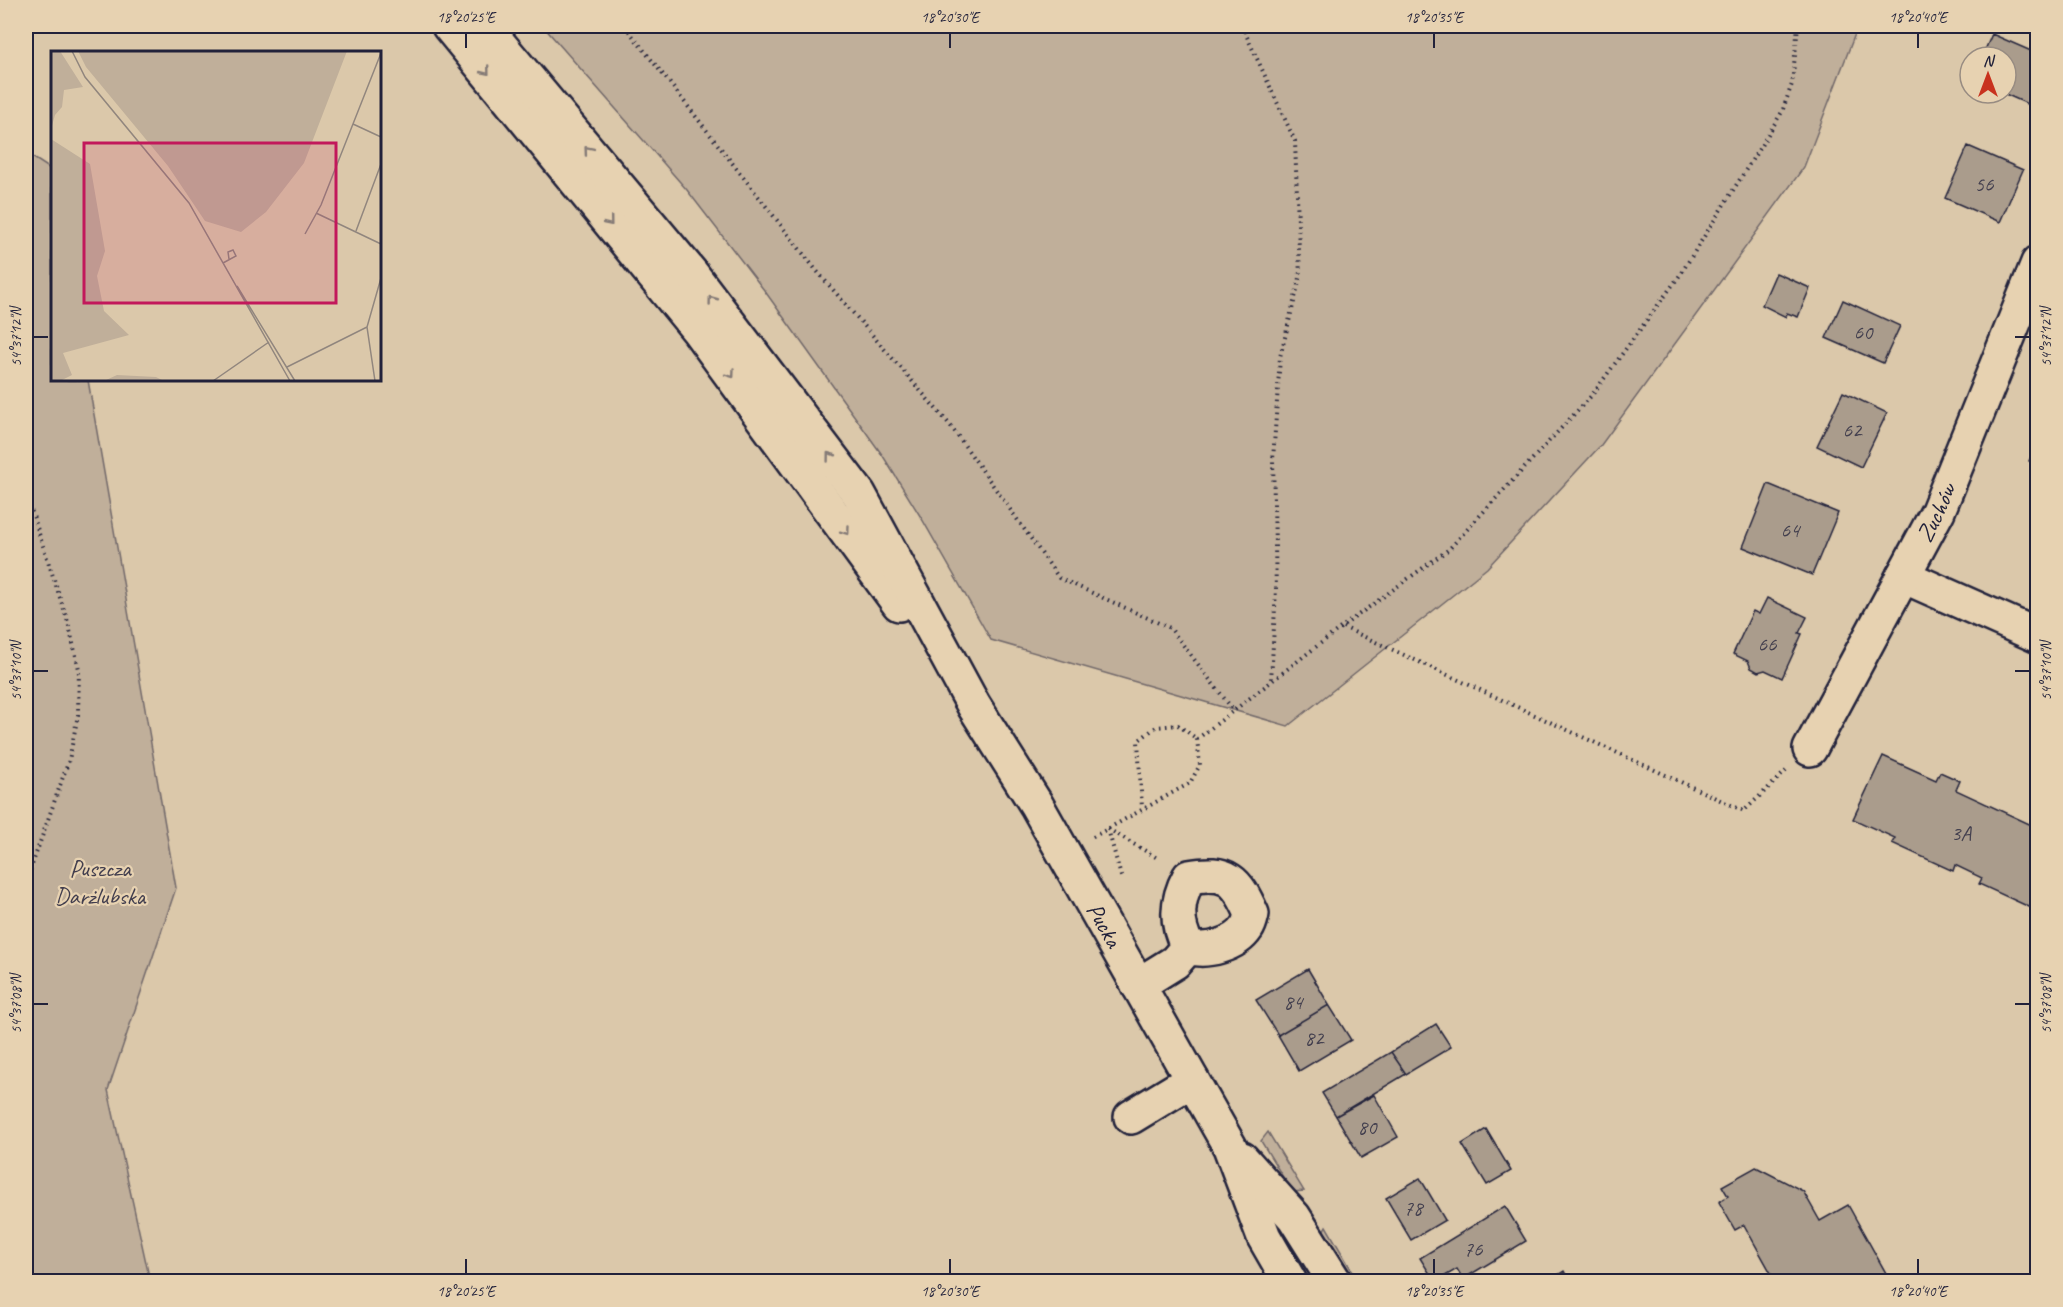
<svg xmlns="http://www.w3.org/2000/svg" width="2063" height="1307" font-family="Caveat,sans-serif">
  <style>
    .green { fill: #c0af9a; stroke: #71686a; stroke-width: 1.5 }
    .building { fill: #aa9c8c; stroke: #22223b; stroke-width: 1.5 }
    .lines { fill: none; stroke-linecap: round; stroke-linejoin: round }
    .minor-casing { stroke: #22223b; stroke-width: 38 }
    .major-casing { stroke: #22223b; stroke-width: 38 }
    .path { stroke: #22223b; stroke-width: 4; stroke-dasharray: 1.5 4.5; stroke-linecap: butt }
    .minor { stroke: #e7d2b1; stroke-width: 33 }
    .major { stroke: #e7d2b1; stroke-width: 33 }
    .oneway { stroke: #847a76 }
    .ticks { fill: none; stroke: #22223b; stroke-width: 2 }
    .labels { text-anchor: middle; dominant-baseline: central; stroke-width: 4.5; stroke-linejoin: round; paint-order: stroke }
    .number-label { font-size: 21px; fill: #44404f }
    .street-label { font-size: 24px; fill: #22223b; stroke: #e7d2b1 }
    .park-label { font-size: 24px; fill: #423e4e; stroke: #e7d2b1 }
    .inset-road { fill: none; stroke: #91867e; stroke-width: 1.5 }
    .view { fill: #c2185b; fill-opacity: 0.15; stroke: #c2185b; stroke-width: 3 }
    .inset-edge { fill: none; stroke: #22223b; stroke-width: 3 }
    .neatline { fill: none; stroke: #22223b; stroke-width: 2 }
    .ticks-label { font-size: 15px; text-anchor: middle; fill: #22223b }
  </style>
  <rect width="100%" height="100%" fill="#dbc8aa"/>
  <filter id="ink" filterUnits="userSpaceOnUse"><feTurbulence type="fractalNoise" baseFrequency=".0167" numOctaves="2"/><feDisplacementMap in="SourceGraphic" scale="12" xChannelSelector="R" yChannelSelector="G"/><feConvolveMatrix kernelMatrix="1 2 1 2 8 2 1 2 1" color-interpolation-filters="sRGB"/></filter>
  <g filter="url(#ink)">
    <path class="green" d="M543,26H1858L1804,167L1601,445L1487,568L1288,726L991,640L922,519L883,456L764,290L687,190Z
      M26,153L52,170V380H88L176,888L108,1090L150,1281H26Z
      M1268,1132L1304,1191L1292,1192L1261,1141Z
      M1326,1226L1358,1281H1345L1320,1237Z"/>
    <path class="building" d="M1992,34L2038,54V94L2032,106L2003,93H2006V57H1982Z
      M1968,146L2023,170L2000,222L1945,198Z
      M1776,273L1810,288L1798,317L1787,313L1786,317L1762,305Z
      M1843,300L1900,326L1883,363L1826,338Z
      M1843,392L1887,413L1861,467L1817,446Z
      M2038,443V465L2029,461Z
      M1768,484L1838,513L1812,575L1743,547Z
      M1767,598L1807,617L1799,633L1802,634L1782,678L1765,670L1758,672L1751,668L1748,661L1733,654L1753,611L1759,614Z
      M1883,756L1936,780L1940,772L1960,781L1956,790L2038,828V911L1979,884L1982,878L1955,865L1953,871L1892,843L1895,838L1853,819Z
      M1308,969L1329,1005L1278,1035L1256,1000Z
      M1329,1005L1351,1040L1299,1071L1278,1035Z
      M1436,1024L1451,1047L1406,1074L1391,1052Z
      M1391,1052L1406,1074L1336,1116L1322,1093Z
      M1374,1095L1398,1137L1361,1158L1336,1116Z
      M1486,1129L1511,1171L1487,1185L1462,1144Z
      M1756,1167L1803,1191L1820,1221L1848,1205L1891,1282H1776L1744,1225L1735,1230L1719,1202L1728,1196L1722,1186Z
      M1420,1178L1445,1220L1411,1240L1386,1198Z
      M1505,1206L1526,1241L1463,1279L1457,1269L1435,1282L1420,1258Z
      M1564,1271L1570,1282H1547Z"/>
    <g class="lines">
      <defs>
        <g id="minor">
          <path d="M1903,576L2038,636"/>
          <path id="s1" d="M1810,749L1938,511L2038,263"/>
          <path d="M1138,985L1175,962L1188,947C1206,953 1236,945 1247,928C1250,924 1251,918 1252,914C1237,880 1228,870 1189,877C1176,901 1175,923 1188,947"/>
          <path d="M1131,1117L1192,1080"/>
        </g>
        <g id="major">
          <path d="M449,26L698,330L899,604"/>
          <path id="s2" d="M484,26L691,273L859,494L974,706L1036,804L1230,1147L1264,1237L1290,1282"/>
          <path d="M1242,1159L1294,1217L1335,1282"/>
        </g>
      </defs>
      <use href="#minor" class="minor-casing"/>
      <use href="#major" class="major-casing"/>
      <path class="path" d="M625,26L816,270L950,425L1059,578L1170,628L1234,711
        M1242,26L1295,141L1300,278L1280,357L1273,460L1276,589L1271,681
        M26,494L68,622L79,669L78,715L69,760L26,882
        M1343,627L1744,811L1786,771
        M1197,739L1343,626L1449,549L1592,395L1680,275L1782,112L1792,84L1798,26
        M1108,829L1122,880
        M1108,829L1159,859
        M1093,837L1190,783L1200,765L1197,739L1178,725L1156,727L1138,741L1142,808"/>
      <use href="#minor" class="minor"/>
      <use href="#major" class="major"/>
    </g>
    <defs><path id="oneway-chevron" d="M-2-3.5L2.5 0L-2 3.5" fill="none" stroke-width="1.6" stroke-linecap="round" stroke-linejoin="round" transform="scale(1.5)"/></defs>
    <g class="oneway">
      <use href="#oneway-chevron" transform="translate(486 71) rotate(51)"/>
      <use href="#oneway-chevron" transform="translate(588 150) rotate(-130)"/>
      <use href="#oneway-chevron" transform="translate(609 222) rotate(51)"/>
      <use href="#oneway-chevron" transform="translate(712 300) rotate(-127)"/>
      <use href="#oneway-chevron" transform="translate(731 374) rotate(54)"/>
      <use href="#oneway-chevron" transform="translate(830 456) rotate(-127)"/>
      <use href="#oneway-chevron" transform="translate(846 531) rotate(54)"/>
    </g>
  </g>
  <path class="ticks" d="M466,33V48M950,33V48M1434,33V48M1918,33V48M33,337H48M2015,337H2030M33,671H48M2015,671H2030M33,1004H48M2015,1004H2030M466,1259V1274M950,1259V1274M1434,1259V1274M1918,1259V1274"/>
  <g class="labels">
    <g class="number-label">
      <text x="1984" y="184">56</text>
      <text x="1863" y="332">60</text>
      <text x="1852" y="430">62</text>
      <text x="1790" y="530">64</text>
      <text x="1767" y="644">66</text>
      <text x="1961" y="833">3A</text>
      <text x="1293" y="1002">84</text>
      <text x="1314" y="1038">82</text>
      <text x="1367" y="1127">80</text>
      <text x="1413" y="1208">78</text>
      <text x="1473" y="1249">76</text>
    </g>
    <g class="street-label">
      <text stroke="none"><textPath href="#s1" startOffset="268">Zuchów</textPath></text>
      <text stroke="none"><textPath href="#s2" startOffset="1096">Pucka</textPath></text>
    </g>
    <g class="park-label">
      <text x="100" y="868">Puszcza<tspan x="100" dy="28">Darżlubska</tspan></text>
    </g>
  </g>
  <g transform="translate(51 51)">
    <rect width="330" height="330" fill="#dbc8aa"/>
    <path d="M0,0H9L32,36L13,39L11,56L4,64L0,78ZM27,0H296L253,112L215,161L190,181L154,170L117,115L35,16ZM0,88L39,113L54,200L46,225L53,260L78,284L12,302L21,324L9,330H0ZM66,324L105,326L113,330H53Z" fill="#c0af9a"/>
    <path class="inset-road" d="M21,0L34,26L138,152L239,330M302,73L330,86M265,162L330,193M305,180L330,113M254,183L270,154L330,2M172,212L185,205L182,199L177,201L178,208M186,235L244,330M236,316L316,276M162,330L218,291M324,330L316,276L330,227"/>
    <path class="view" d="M33,92H285V252H33Z"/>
    <rect width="330" height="330" class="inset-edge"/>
  </g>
  <rect width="2063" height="1307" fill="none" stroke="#e7d2b1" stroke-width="66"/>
  <g transform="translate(1988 75)"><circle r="28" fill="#e7d2b1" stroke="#988c82" stroke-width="1.5"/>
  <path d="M0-4.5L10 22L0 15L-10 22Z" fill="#c8321e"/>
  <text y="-9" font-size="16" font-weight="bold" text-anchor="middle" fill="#22223b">N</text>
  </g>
  <rect x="33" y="33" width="1997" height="1241" class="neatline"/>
  <g class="ticks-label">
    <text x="466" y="22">18°20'25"E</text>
    <text x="950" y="22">18°20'30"E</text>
    <text x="1434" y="22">18°20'35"E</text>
    <text x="1918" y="22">18°20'40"E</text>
    <text transform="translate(16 337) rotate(-90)" y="5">54°37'12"N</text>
    <text transform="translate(2046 337) rotate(-90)" y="5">54°37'12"N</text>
    <text transform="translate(16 671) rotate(-90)" y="5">54°37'10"N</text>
    <text transform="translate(2046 671) rotate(-90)" y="5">54°37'10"N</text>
    <text transform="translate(16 1004) rotate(-90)" y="5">54°37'08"N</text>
    <text transform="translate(2046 1004) rotate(-90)" y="5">54°37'08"N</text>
    <text x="466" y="1296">18°20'25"E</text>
    <text x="950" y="1296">18°20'30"E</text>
    <text x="1434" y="1296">18°20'35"E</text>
    <text x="1918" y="1296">18°20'40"E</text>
  </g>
</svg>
